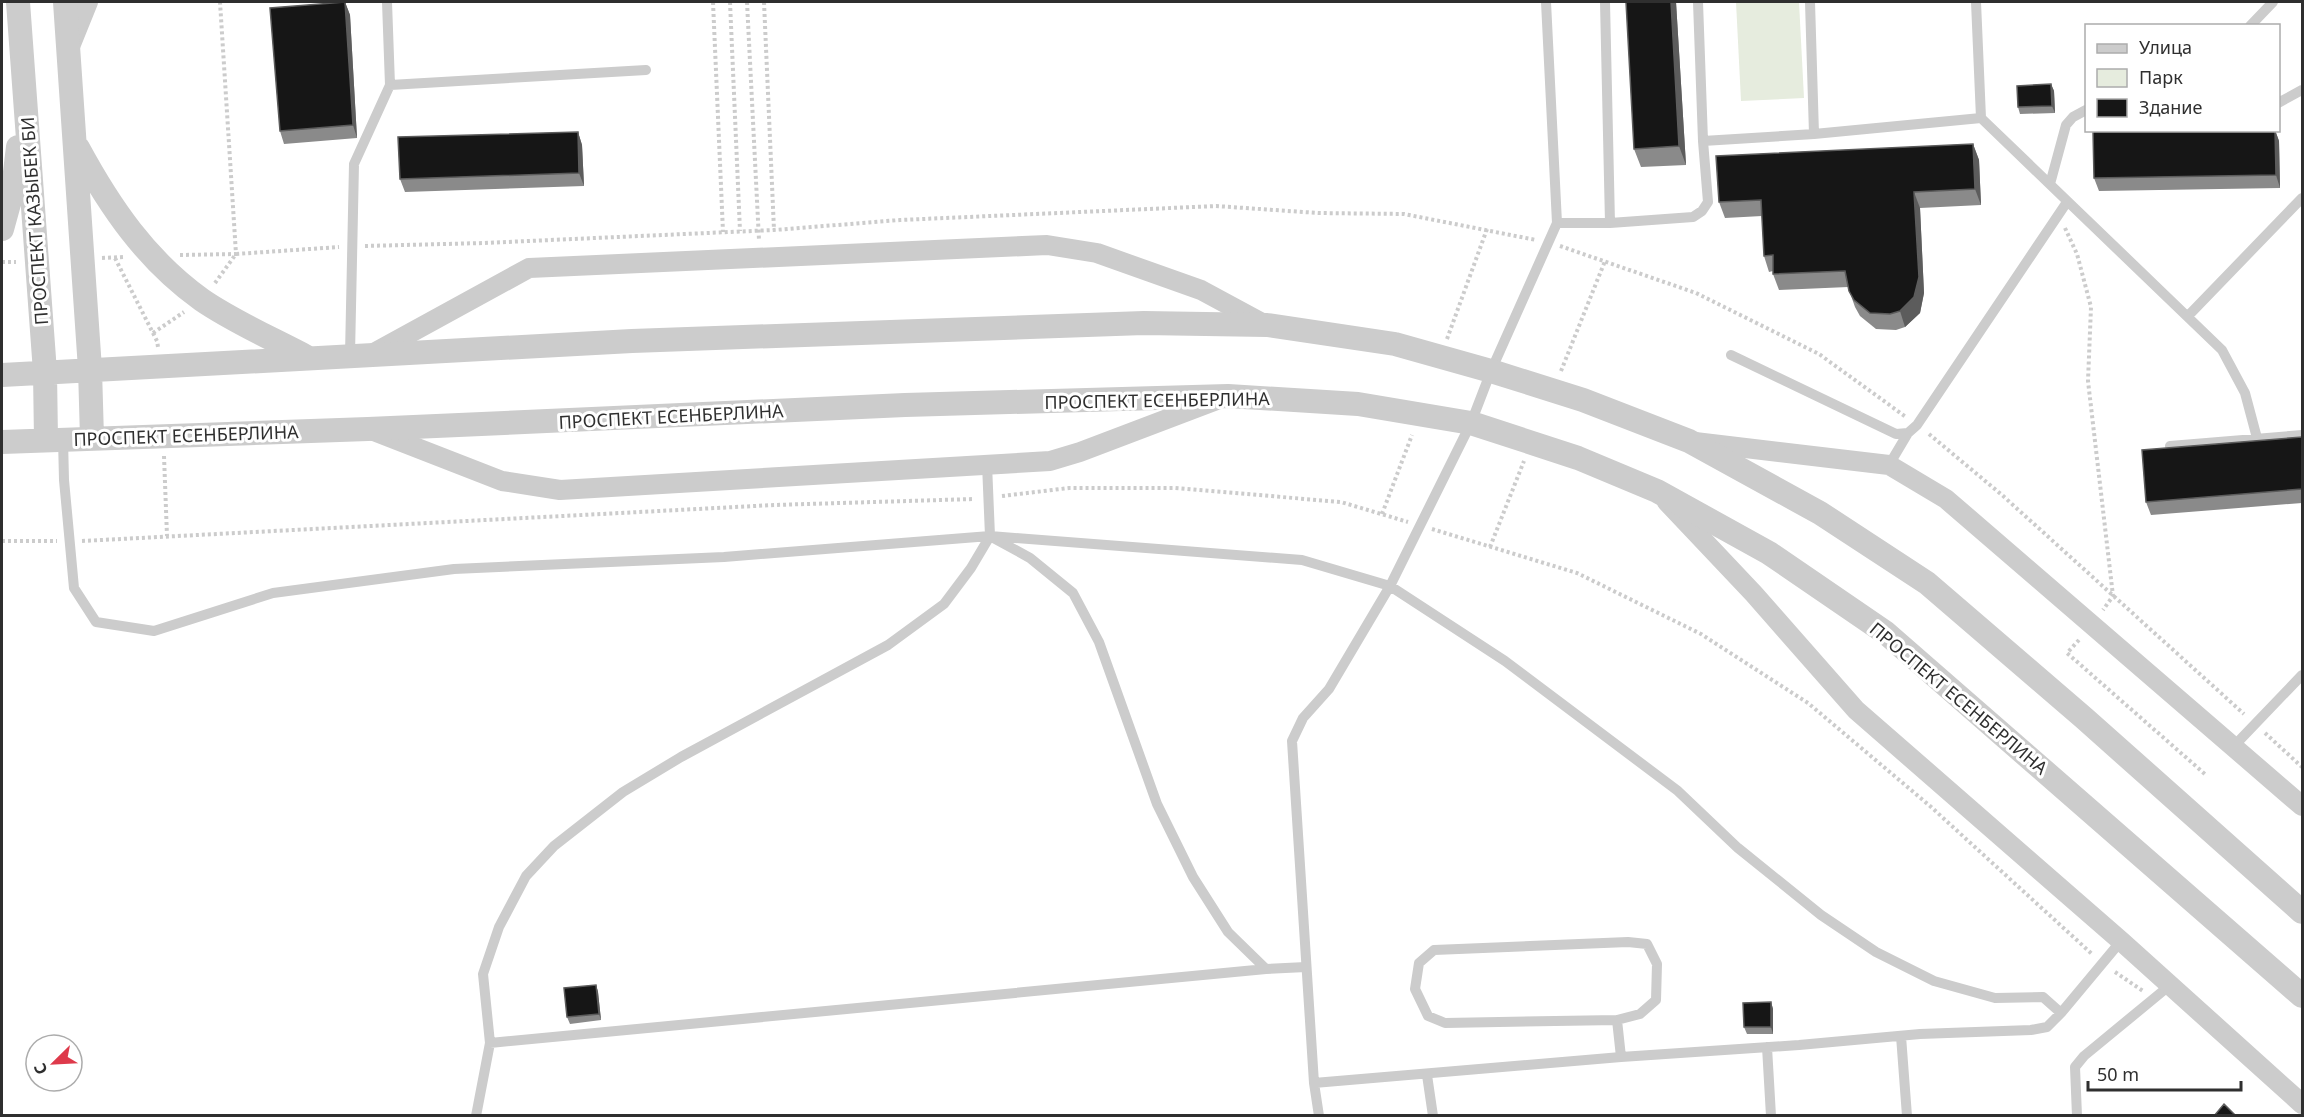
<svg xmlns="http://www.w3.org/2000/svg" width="2304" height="1117" font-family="'Noto Sans',sans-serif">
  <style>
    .park { fill: #e6ecde }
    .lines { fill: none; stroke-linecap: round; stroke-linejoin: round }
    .path { stroke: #ccc; stroke-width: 4; stroke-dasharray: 3 3; stroke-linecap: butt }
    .service { stroke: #ccc; stroke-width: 10 }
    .minor { stroke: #ccc; stroke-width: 20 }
    .tertiary { stroke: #ccc; stroke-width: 24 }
    .wall { fill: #8a8a8a }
    .shaded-wall { fill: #5c5c5c }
    .building { fill: #161616; stroke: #5c5c5c; stroke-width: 1.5 }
    .labels { text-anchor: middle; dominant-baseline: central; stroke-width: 6; stroke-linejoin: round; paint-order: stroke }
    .street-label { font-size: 18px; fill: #2f2f2f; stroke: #fff }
  </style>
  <rect width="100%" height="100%" fill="#fff"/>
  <path class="park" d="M1736,2H1799L1804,98L1741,101Z"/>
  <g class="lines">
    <path class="path" d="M713,2L723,232
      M730,2L740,231
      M747,2L759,240
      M764,2L774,230
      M2065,228L2077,254L2091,307L2088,381L2113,596L2103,610
      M365,246L484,243L774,230L900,220L1216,206L1318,213L1404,214L1536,240
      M1560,246L1696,293L1819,354L1906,417
      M180,255L236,254L220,2
      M102,258L125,257
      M115,258L157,341L158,347
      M2,262H16
      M215,283L236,254L339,247
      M153,333L184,312
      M1447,339L1487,229
      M1561,371L1605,261
      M1929,434L2002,495L2244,714
      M164,456L167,536
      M1002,496L1069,488H1175L1341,502L1408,522
      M1382,514L1412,435
      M1432,529L1577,573L1701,634L1808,703L1930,806L2092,954
      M2,541H57
      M82,541L774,505L974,499
      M1490,547L1524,461
      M2079,640L2067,653L2206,775
      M2265,733L2302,767
      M2115,972L2143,991"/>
    <path class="service" d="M387,2L390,85
      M1546,2L1557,223
      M1605,2L1610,223
      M1698,2L1703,141L1814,134L1981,118
      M1810,2L1814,134
      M1976,2L1981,118L2222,350L2245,393L2257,438
      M2250,26L2273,2
      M2278,103L2302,90
      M2050,184L2066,125L2073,117L2086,110
      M2188,316L2302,198
      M350,355L354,164L390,85L646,70
      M1731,355L1896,434L1908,433L1917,425L2067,202
      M63,439L64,480L74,588L96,622L154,631L273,593L454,569L724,557L990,536L1302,560L1390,586L1505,661L1678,791L1738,848L1821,915L1876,952L1934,981L1995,998L2043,997L2061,1013L2121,941
      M2170,446L2302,435
      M987,464L990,536L1030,558L1073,593L1099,642L1157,804L1193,877L1228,932L1266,969L1306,967
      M1889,465L1908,433
      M2234,746L2302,675
      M1628,942L1647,944L1657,964L1656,1000L1640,1014L1617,1020L1445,1023L1428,1016L1415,989L1419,963L1434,950Z
      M1617,1020L1621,1057
      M1901,1036L1907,1116
      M490,1043L1266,969
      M1767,1047L1771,1116
      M1427,1075L1433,1116
      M1314,1083L1621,1057L1799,1045L1920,1034L2031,1030L2047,1027L2061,1013
      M476,1116L490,1043L483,974L499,927L526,876L554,846L623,792L681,757L888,645L944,604L971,568L990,536
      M1319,1116L1314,1083L1292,741L1303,718L1329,689L1390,586L1471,423L1491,371L1557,223H1610L1693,217L1702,211L1708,202L1703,141
      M2077,1116L2075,1067L2084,1056L2169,986"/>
    <path class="minor" d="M69,49L88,2
      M372,354L529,268L1047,245L1097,253L1201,290L1264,324
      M371,430L502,481L560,490L1050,461L1080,452L1217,400
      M1695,442L1889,465L1946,499L2302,806
      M1667,502L1754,594L1856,710L2121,941L2302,1104"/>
    <path class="tertiary" d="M18,2L45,372L46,440
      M65,2L90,369L92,438
      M78,148C110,207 146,260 202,300C234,322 273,339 307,357
      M2,229L13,189L18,147
      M2,375L632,341L1144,323L1267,325L1395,344L1491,371L1583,400L1689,441L1820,513L1927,583L2084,718L2302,912
      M2,442L368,429L905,405L1228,396L1358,404L1471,423L1578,458L1657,491L1769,553L1886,633L2302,996"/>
  </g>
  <path class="wall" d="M345,2L350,15L357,138L284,144L280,131Z
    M1676,2L1686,165L1641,167L1634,149Z
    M2051,84L2054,91L2055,113L2020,114L2018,107Z
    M2127,130H2275L2279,141L2280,188L2099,191L2094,178Z
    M578,132L582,145L584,186L405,192L400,179Z
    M1973,144L1979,160L1981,205L1920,208L1924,293L1920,313L1905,327L1896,330L1876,329L1860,316L1855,307L1848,287L1779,290L1773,274V271L1769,272L1764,256L1762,216L1725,218L1719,202Z
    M2302,437V503L2151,515L2146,502Z
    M596,985L598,992L601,1020L570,1024L567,1017Z
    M1771,1002L1773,1009V1034H1747L1744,1027Z"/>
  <path class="shaded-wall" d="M345,2L350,15L357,138L353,125Z
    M1671,2H1676L1686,165L1679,146Z
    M2051,84L2054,91L2055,113L2052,106Z
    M2275,130L2279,141L2280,188L2276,175Z
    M578,132L582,145L584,186L579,173Z
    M1973,144L1979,160L1981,205L1975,189Z
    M1914,192L1920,208L1924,293L1920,313L1905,327L1900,311Z
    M596,985L598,992L601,1020L599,1014Z
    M1771,1002L1773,1009V1034L1771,1027Z"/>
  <path class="building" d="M345,2L353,125L280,131L270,8Z
    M1626,2H1671L1679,146L1634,149Z
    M2051,84L2052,106L2018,107L2017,86Z
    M2127,130H2275L2276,175L2094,178L2093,131Z
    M578,132L579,173L400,179L398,137Z
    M1973,144L1975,189L1914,192L1919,277L1914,297L1900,311L1890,314L1870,313L1854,300L1849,291L1845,271L1773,274V255L1764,256L1761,200L1719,202L1716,156Z
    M2302,437V489L2146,502L2142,450Z
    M596,985L599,1014L567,1017L564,988Z
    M1771,1002V1027H1744L1743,1003Z
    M2224,1104L2236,1116H2214Z"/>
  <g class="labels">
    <g class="street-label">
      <text transform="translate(34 221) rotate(-94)">ПРОСПЕКТ КАЗЫБЕК БИ</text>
      <text transform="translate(1157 400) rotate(-1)">ПРОСПЕКТ ЕСЕНБЕРЛИНА</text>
      <text transform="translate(671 416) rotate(-3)">ПРОСПЕКТ ЕСЕНБЕРЛИНА</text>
      <text transform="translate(186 435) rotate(-2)">ПРОСПЕКТ ЕСЕНБЕРЛИНА</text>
      <text transform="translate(1959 698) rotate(40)">ПРОСПЕКТ ЕСЕНБЕРЛИНА</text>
    </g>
  </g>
  <rect width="2304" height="1117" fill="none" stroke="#2f2f2f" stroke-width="6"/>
  <rect x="2085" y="24" width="195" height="108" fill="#ffffff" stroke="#acacac" stroke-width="1.5"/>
  <rect x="2097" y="44" width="30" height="9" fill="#cccccc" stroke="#acacac" stroke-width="1.5"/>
  <text x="2139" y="54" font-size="18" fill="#2f2f2f">Улица</text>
  <rect x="2097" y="69" width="30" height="18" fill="#e6ecde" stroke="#acacac" stroke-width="1.5"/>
  <text x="2139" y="84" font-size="18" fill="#2f2f2f">Парк</text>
  <rect x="2097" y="99" width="30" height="18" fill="#161616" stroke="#acacac" stroke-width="1.5"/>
  <text x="2139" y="114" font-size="18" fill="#2f2f2f">Здание</text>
  <g transform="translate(54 1063) rotate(246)"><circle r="28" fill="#ffffff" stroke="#acacac" stroke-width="1.5"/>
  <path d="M0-4.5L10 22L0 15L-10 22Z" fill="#de3a4b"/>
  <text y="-9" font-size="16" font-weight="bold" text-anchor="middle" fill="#2f2f2f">С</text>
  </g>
  <path d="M2088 1081v9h153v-9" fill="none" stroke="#2f2f2f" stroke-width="3"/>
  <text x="2097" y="1081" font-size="18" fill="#2f2f2f" stroke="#ffffff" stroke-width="4.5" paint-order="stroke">50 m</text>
</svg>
